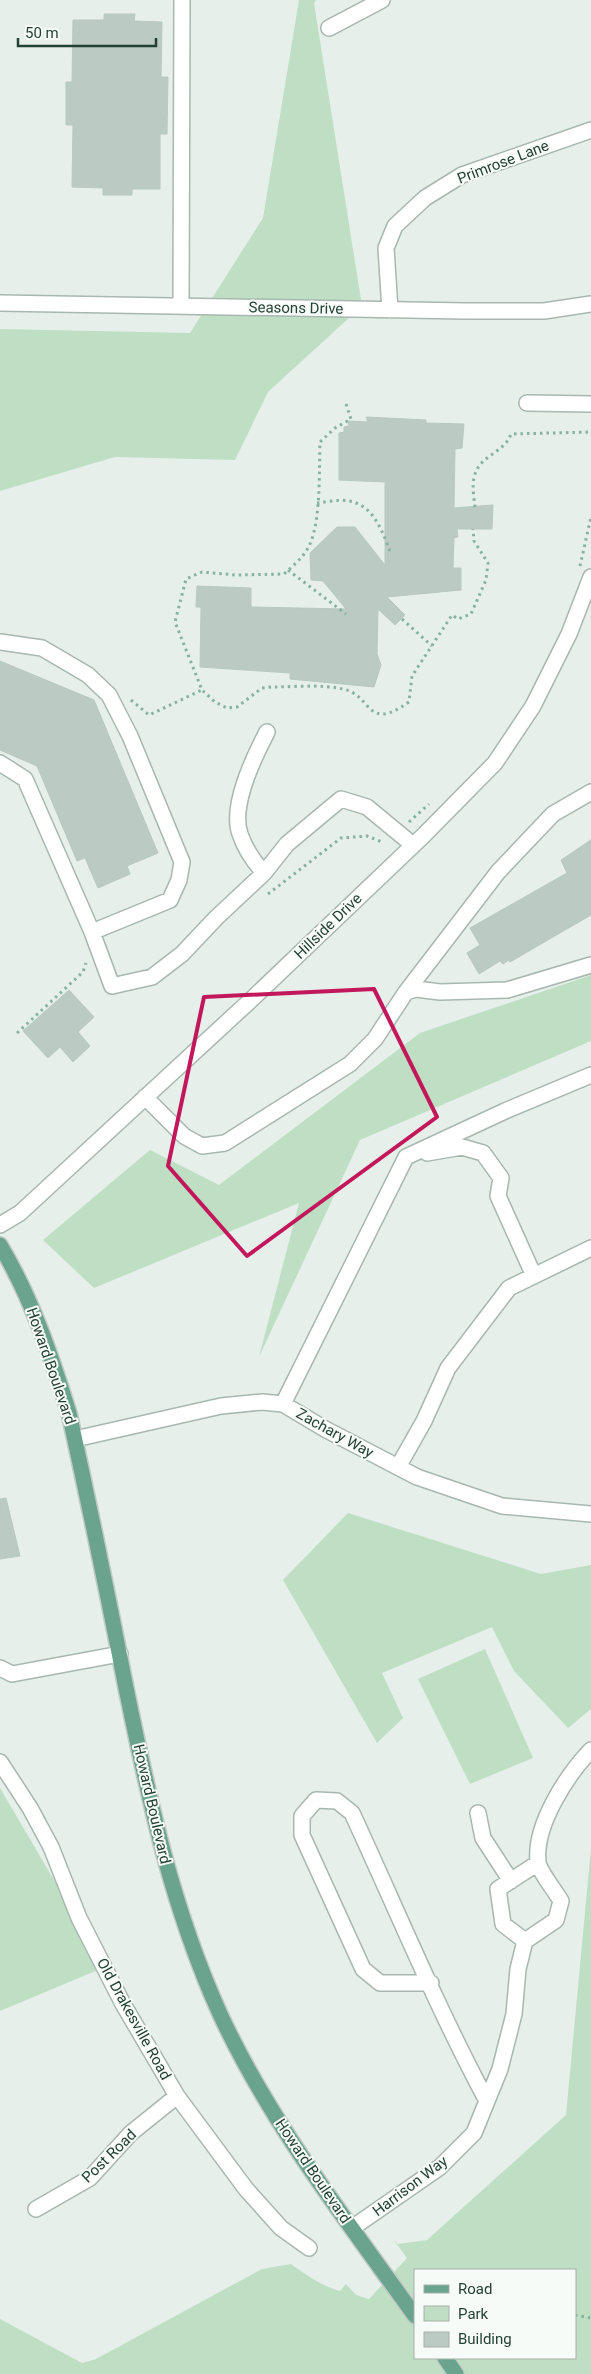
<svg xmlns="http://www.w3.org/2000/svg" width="591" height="2374" font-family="Roboto,sans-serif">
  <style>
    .green { fill: #bfdfc4; fill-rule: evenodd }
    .building { fill: #bbcac2; stroke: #b8c9c0 }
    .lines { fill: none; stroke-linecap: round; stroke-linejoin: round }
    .minor-casing { stroke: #a8b7b0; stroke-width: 18 }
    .major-casing { stroke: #c2cac7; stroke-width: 18 }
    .path { stroke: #86b29f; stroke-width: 3; stroke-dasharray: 2.5 4; stroke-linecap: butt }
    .minor { stroke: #fff; stroke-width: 15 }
    .major { stroke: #6ba48e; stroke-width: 15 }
    .marked { fill: none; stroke: #c2185b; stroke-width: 4; stroke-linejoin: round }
    .labels { text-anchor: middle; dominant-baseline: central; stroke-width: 4; stroke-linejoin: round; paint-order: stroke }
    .street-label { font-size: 15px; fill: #244136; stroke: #f7fbf8 }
  </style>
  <rect width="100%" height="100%" fill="#e6efea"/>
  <path class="green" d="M299,0H316L314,3L362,306L268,392L235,460L115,457L0,491V329L190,333L263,218Z
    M591,975V1041L360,1140L259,1357L299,1203L94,1288L43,1240L150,1150L219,1185L420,1033Z
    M348,1513L541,1574L591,1565V1709L568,1728L514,1671L492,1627L382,1673L403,1718L377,1743L283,1580Z
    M485,1649L533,1758L470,1784L418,1679Z
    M0,1788L105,1967L0,2011Z
    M591,1848V2374H0V2319L82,2363L96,2359L262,2269L291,2264C306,2275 322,2286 340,2291L346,2284L356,2295L369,2299L407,2258L393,2239L398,2244L427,2240L566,2115ZM415,2270H575V2358H415Z"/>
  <path class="building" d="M104,14H135L134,21L162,22L161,77H168L167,134H160V189H132V195H103V188L72,187L73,125H66V82H72L73,20H104Z
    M366,417L426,420V423L464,424L462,448L455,449L454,508L493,505L492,529H457L458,537L454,538L453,568H461V590L387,597L405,615L395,625L378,609L377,654L381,665L374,687L290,679V673L200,667L201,607H196L197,586L251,588V607L346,609L323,581L311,580L310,553L337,527H355L385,565V482L339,480V433L344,432V427L349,426L348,421L368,422Z
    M0,661L94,700L158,853L127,866L130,874L98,888L85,858L77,861L37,766L0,750Z
    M591,840V915L510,962L509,960L503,964L500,961L479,974L467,953L480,945L470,928L567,873L561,860Z
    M69,990L94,1017L78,1032L90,1046L73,1062L60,1047L48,1058L23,1031Z
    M6,1498L20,1556L0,1559V1499Z"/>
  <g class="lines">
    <defs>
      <path id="minor" d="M329,28L382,0
        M0,303L465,311H544L591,304
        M181,306L182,0
        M390,310L386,248L395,226L425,198L462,175L591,130
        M527,403L591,404
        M0,642L42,648L88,675L109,695L130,736L182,862L179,880L170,900L92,932
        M0,763L25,779L92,932L112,986L152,977L182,954L216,918L264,873L287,844L341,799L367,807L413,845
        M264,873C254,862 245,849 240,834C230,806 254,757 267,732
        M406,992L416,989L440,992L507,990L591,965
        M145,1097L184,1136L202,1146L225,1143L350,1064L375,1039L406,992L498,872L553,814L591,792
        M427,1153L462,1147L483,1153L501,1178L498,1196L534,1276
        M0,1225L20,1213L253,998L423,836L495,763L533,706L569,634L591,577
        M283,1404L406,1157L505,1111L591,1075
        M75,1439L221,1406L262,1402L283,1404L325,1429L417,1477L502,1506L591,1514
        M398,1467L424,1421L448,1368L509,1288L591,1248
        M0,1668L12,1674L120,1654
        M0,1762L30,1808L51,1847L79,1918L123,2004L177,2096L246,2189L281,2228L309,2248
        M478,1813L483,1838L511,1881
        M525,1941L556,1920L561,1901C556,1892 539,1871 538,1862C534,1825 567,1775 591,1750
        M431,1983H380L363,1969L302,1835V1816L316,1800L337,1801L352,1813C396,1908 437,2008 487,2101
        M36,2209L90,2178L131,2133L177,2096
        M352,2228L440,2167L474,2133L500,2069L514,2014L518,1969L525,1941L503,1924L498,1889L538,1863"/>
      <path id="major" d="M0,1245C31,1297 51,1355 69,1413C89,1504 108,1596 126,1688C149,1800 172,1908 220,2014C271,2124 345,2218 415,2316
        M445,2358L456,2374"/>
    </defs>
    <use href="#minor" class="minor-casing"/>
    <use href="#major" class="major-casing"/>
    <path class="path" d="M346,404L351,419L335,428L320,442C319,470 321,519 310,544C305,556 294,565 284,574L236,575L202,572L186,579L175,622L202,690L215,702L227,708L237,707L262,688L272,687C295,687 321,684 343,689C373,695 365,733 409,702L412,676L452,615L458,619L471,614L486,580L488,563L474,541L473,529
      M317,503C327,502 339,499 349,501C374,505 383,533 391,554
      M475,507C474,498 472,487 474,478C478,455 504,454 511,434L591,432
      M580,566L591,517
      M288,570L346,614
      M402,619L432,646
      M131,700L149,715L202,690
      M409,822L429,804
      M268,894L341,838L367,836L382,842
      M17,1033L83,972L86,963
      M575,2315L591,2318"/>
    <use href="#minor" class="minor"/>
    <use href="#major" class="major"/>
  </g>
  <path class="marked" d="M374,989L437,1117L247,1256L168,1166L204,997Z"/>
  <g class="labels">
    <g class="street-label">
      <text transform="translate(503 162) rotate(-21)">Primrose Lane</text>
      <text transform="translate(296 308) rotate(1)">Seasons Drive</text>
      <text transform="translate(328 926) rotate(-44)">Hillside Drive</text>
      <text transform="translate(51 1366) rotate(71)">Howard Boulevard</text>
      <text transform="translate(335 1433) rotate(29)">Zachary Way</text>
      <text transform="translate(152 1804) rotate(77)">Howard Boulevard</text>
      <text transform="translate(134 2019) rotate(61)">Old Drakesville Road</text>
      <text transform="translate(109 2156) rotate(-44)">Post Road</text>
      <text transform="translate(313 2171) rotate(56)">Howard Boulevard</text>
      <text transform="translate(410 2186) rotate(-37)">Harrison Way</text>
    </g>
  </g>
  <rect x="414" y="2269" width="162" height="90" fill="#f7fbf8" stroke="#a3b1aa"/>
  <rect x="424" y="2285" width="25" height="8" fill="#6ba48e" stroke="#a3b1aa"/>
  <text x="458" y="2294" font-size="15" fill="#244136">Road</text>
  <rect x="424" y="2306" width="25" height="15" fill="#bfdfc4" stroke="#a3b1aa"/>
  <text x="458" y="2319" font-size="15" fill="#244136">Park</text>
  <rect x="424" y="2332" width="25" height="15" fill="#bbcac2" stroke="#a3b1aa"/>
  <text x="458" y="2344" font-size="15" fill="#244136">Building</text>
  <path d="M18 38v8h138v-8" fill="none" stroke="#244136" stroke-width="2.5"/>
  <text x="25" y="38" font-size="15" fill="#244136" stroke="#f7fbf8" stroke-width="4" paint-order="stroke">50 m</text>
</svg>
